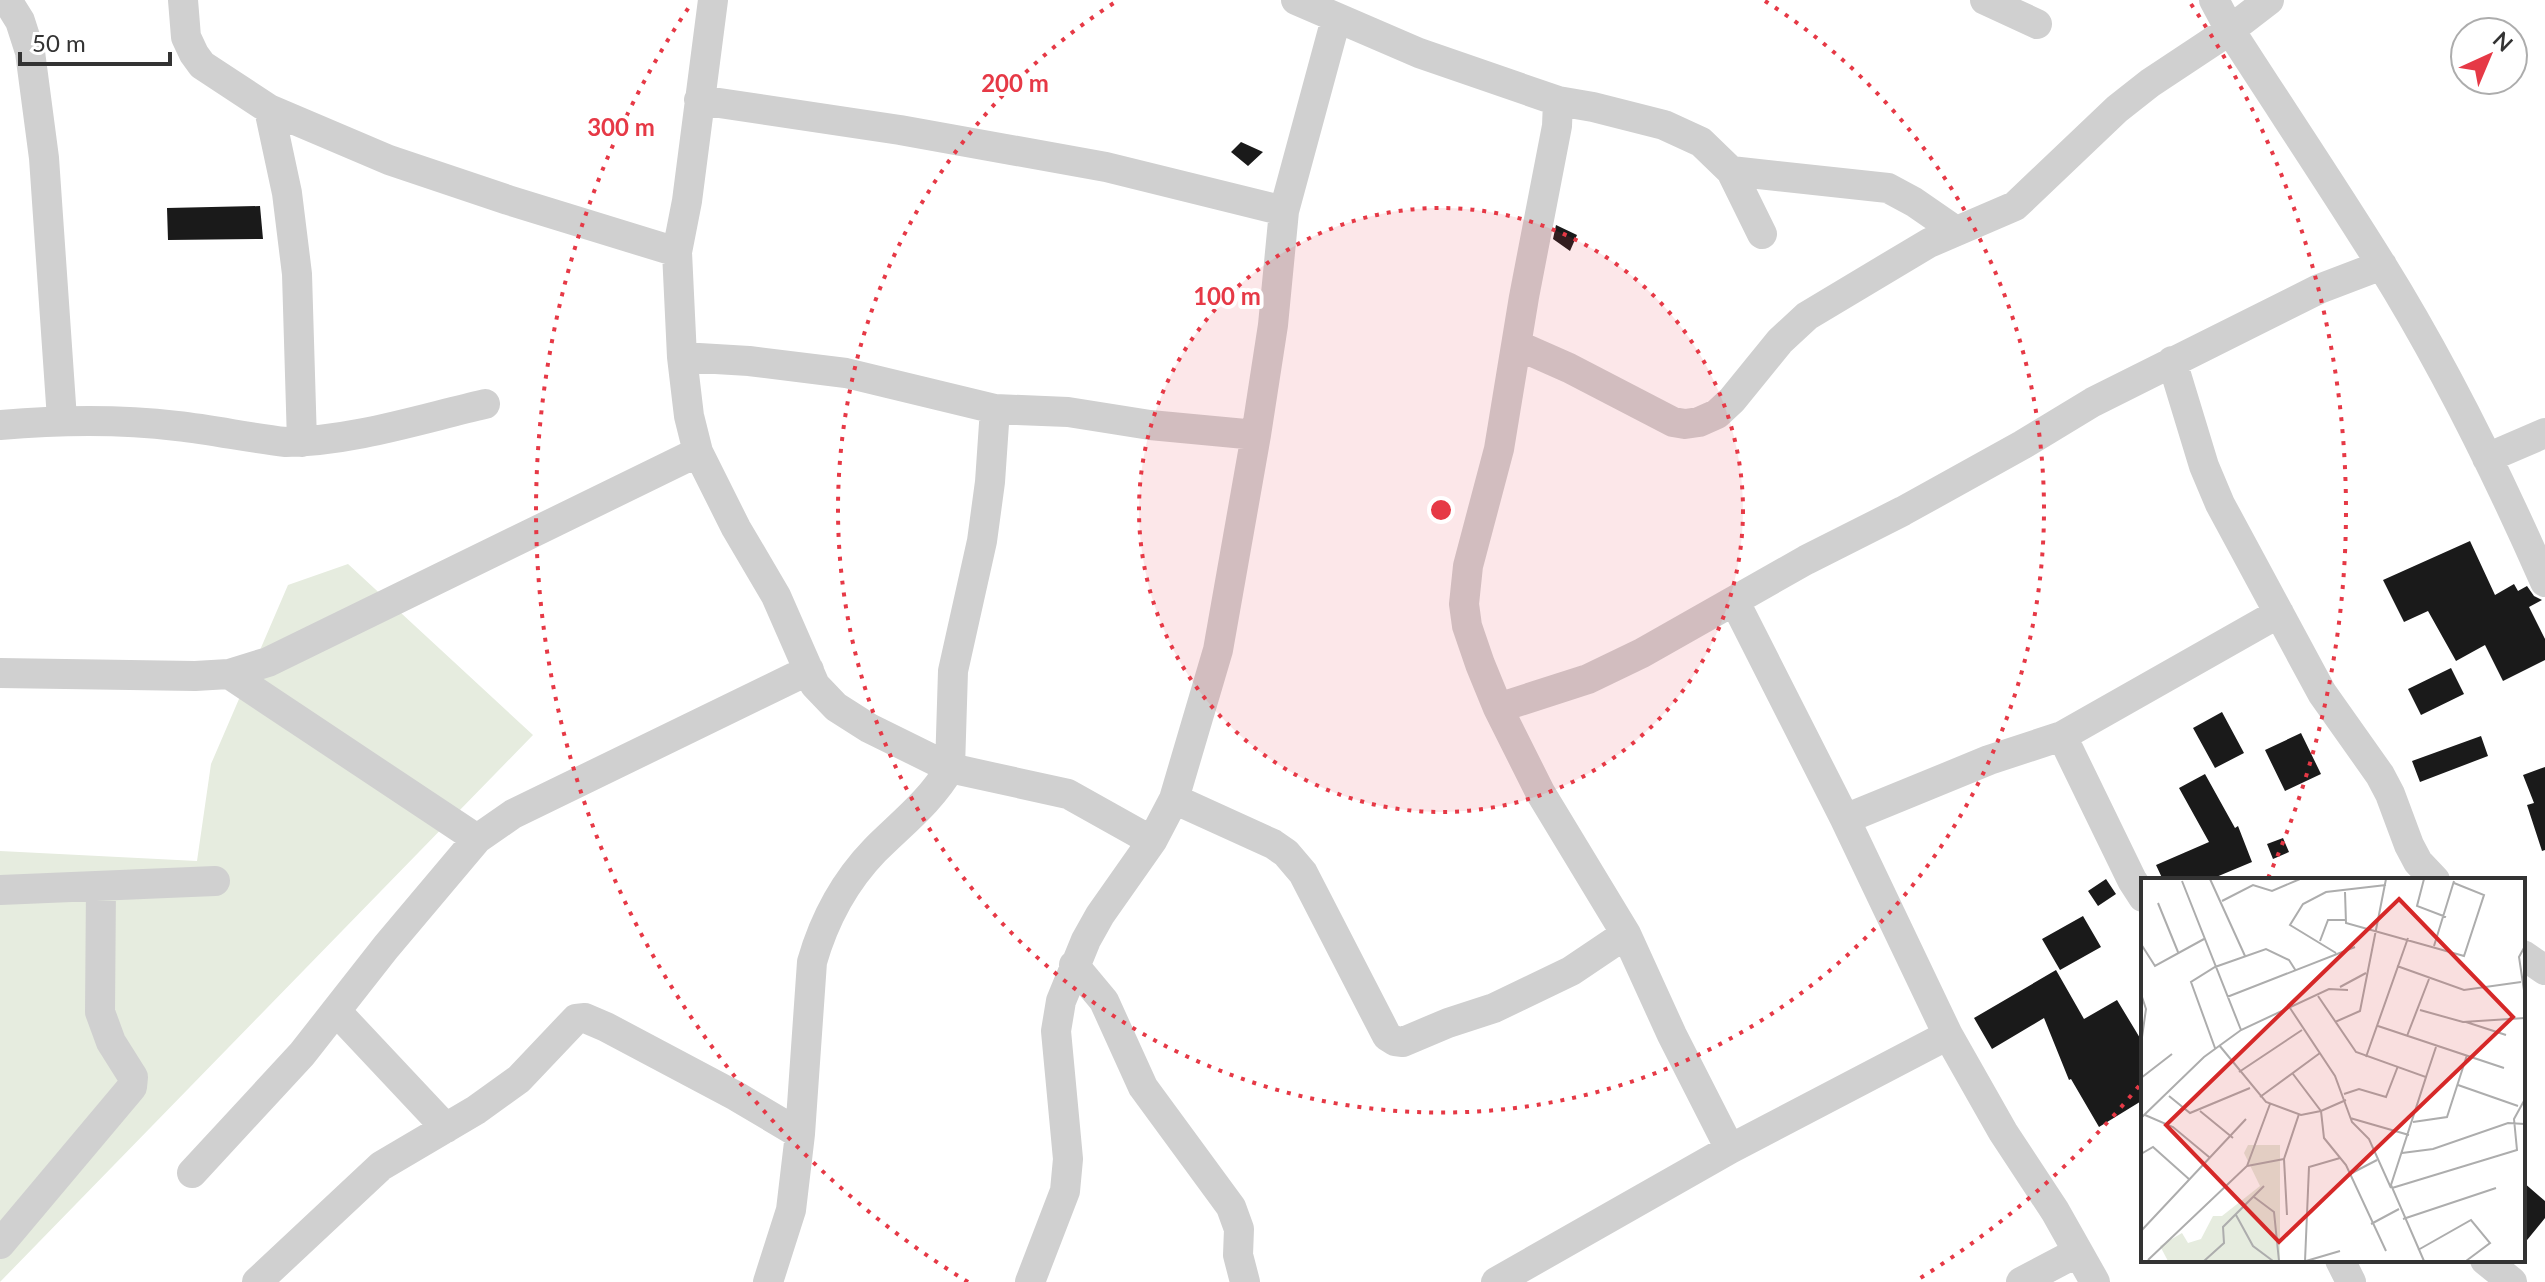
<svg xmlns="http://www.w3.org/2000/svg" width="2545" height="1282" font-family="Lato,sans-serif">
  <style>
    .green { fill: #e6ecdf }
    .building { fill: #1a1a1a }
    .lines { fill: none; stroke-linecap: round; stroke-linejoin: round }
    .minor { stroke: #d0d0d0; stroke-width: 30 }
    .ring { fill: none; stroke: #e63946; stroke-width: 4; stroke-dasharray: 4 8 }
    .inset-road { fill: none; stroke: #adadad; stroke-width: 2 }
    .view { fill: #d62828; fill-opacity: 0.15; stroke: #d62828; stroke-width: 4 }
    .inset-edge { fill: none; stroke: #333; stroke-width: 4 }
    .centre { fill: #e63946; stroke: #fff; stroke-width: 4 }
    .ring-label { font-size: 24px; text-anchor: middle; font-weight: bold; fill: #e63946; stroke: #fff; stroke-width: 8; stroke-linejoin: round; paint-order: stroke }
  </style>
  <rect width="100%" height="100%" fill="#fff"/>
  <path class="green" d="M348,564L533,735L0,1282V851L197,861L211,764L288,585Z"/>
  <path class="building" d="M1241,142L1263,152L1248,166L1231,152Z
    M260,206L263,239L168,240L167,208Z
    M1556,225L1577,235L1570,251L1553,239Z
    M2470,541L2495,595L2514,584L2518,591L2527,586L2534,596L2542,600L2529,607L2545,639V660L2503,681L2485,645L2456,661L2428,611L2404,622L2383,580Z
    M2451,668L2464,694L2421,715L2408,689Z
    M2222,712L2244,753L2215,768L2193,728Z
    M2301,733L2321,774L2285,791L2265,750Z
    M2481,736L2488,756L2420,782L2412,761Z
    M2545,767V850L2542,851L2527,805L2534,803L2523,775Z
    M2205,774L2235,828L2238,826L2252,862L2209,880H2163L2156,865L2209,842L2179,788Z
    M2283,838L2289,852L2273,859L2267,844Z
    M2106,879L2116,894L2098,906L2088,891Z
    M2083,916L2101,947L2060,970L2042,939Z
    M2056,970L2084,1019L2117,1000L2143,1043V1100L2099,1127L2071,1079L2069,1080L2044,1018L1992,1049L1974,1018Z
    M2523,1182L2545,1201V1218L2523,1245Z"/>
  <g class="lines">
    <path class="minor" d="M7,0L20,21L30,52L44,158L62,419
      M183,0L186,37L194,54L202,65L269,109L389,160L508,200L677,252
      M713,0L687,201L677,252L682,357L689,416L698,452L736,528L776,596L815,685L836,707L869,728L950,768C931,801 902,823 875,850C844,882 824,920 812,962L800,1134L791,1210L768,1282
      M1296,0L1419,53L1558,101L1593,107L1664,125L1701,142L1731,171L1762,234
      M1985,0L2037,24
      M2214,0L2230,30C2280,108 2332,185 2381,264C2444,365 2497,473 2545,582
      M699,100L900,130L1106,167L1284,211
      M269,109L287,193L297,274L302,442
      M1731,171L1888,188L1914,202L1956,231
      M1517,345L1569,368L1673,422L1685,424L1699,422L1717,414L1732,400L1780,341L1807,316L1929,243L2015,206L2117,109L2150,83L2230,30L2269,0
      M682,357L749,361L846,373L995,409L1068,412L1150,425L1256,435
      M2172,361L2204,466L2220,504L2322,693L2380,775L2390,794L2409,845L2418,862L2435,880
      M995,409L990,482L982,541L953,671L950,768L1068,794L1152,841
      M0,425C60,420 118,419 177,426C214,430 250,438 286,442C353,441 420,419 485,404
      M2487,458L2545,433
      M1735,602L1845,819L1948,1035L2003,1132L2055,1211L2095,1282
      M0,673L195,676L229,674L268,662L698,452
      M229,674L477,839
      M1498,708L1588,679L1642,653L1806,560L1903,511L2022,445L2093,402L2319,289L2382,265
      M2062,736L2132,880L2143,897
      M1174,799L1273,844L1286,853L1303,873L1387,1036L1395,1041L1403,1042L1448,1023L1494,1008L1571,971L1626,934
      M1845,819L1989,760L2062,736L2279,613
      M0,890L215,881
      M2523,955L2545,970
      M1074,965L1104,1001L1143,1087L1231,1207L1239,1229L1238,1255L1245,1282
      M336,1011L446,1128
      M1730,1149L1948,1035
      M192,1173L302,1054L386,947L477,839L513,814L809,670
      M0,1244L132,1087L133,1077L111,1042L100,1012L101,886
      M2340,1260L2351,1282
      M2485,1260L2512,1282
      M257,1282L381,1166L476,1110L519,1079L576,1019L585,1018L606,1027L736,1096L800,1134
      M1030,1282L1065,1191L1068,1159L1056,1031L1061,1001L1086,940L1100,915L1152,841L1174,799L1218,650L1256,435L1273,325L1284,211L1336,19
      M1496,1282L1730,1149L1672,1035L1626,934L1540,792L1498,708L1480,664L1467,626L1464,604L1468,566L1499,449L1524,297L1557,126L1558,101
      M2021,1282L2078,1252"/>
  </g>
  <circle cx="1441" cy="510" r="302" fill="#e63946" fill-opacity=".12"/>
  <g class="ring">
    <circle cx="1441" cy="510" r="302"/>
    <path d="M1765 1A603 603 0 1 1 1117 1"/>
    <path d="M2139 1086A905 905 0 0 1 1914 1282M968 1282A905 905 0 0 1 691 4M2191 4A905 905 0 0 1 2268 878"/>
  </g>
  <g transform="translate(2141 878)">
    <rect width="384" height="384" fill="#fff"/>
    <path d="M107,267H139V383H27L19,368L41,355L47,365L60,361L72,338H81L119,308L103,275Z" fill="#e6ecdf"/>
    <path class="inset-road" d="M69,1L104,78M283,1L276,28L305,39M41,3L100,152M204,14L205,45L323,78L343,17L313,5M81,23L112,7L131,13L159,1M17,25L37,74M179,63L187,42H204M0,66L14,88L63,61M293,68L313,3M384,68L378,79L384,119M195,75L149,47L162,26L185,14L245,7M256,88L323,112L380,104M199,109L225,95M0,116L5,131L0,166M177,118L215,174L285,199L250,307L283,383M86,119L214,69M149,130L194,198L211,244L228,261L250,310M279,132L322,144L384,140M194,144L219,133L245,1M325,144L365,157M237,148L363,190M266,158L288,101M78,167L125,224L160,237L180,233L183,260L205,287L245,373M74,170L50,104L74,89L125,71L148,82L155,93M225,179L267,60M98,194L161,152M152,196L180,233L205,222M285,199L295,169M0,200L31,176M317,207L377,228M203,216L218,211L245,219L257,188M28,218L49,235L109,210M119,219L179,175M59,233L92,260M4,237L32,249L68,279M0,240L63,179L100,152L188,111L207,112M209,240L268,257M272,244L306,239L326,177M261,275L292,271L367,245L384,246M0,276L12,269L49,302M106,288L143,281M209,296L236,282M251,310L376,272L373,241L384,221M113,319L133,334L138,383M95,337L112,368L132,383M146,337L143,281L158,236M262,341L355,310M230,346L258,331M0,353L105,241M277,372L330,342L349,365L325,383M7,382L106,288L129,226M63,383L83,365L82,349L123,308M164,383L168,289L199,280M165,383L199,373"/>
    <path class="view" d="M258,21L372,139L138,364L25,247Z"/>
    <rect width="384" height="384" class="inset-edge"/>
  </g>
  <circle cx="1441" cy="510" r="12" class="centre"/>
  <g class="ring-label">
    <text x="1015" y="92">200 m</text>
    <text x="621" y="136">300 m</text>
    <text x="1227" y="305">100 m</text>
  </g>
  <g transform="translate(2489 56) rotate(44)"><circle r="38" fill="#ffffff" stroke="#adadad" stroke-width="2"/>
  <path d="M0-6L14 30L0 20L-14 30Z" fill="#e63946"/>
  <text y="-12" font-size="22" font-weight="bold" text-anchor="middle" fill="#333333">N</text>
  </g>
  <path d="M20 52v12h150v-12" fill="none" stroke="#333333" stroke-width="4"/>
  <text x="32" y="52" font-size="24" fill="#333333" stroke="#ffffff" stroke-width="6" paint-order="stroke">50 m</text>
</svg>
